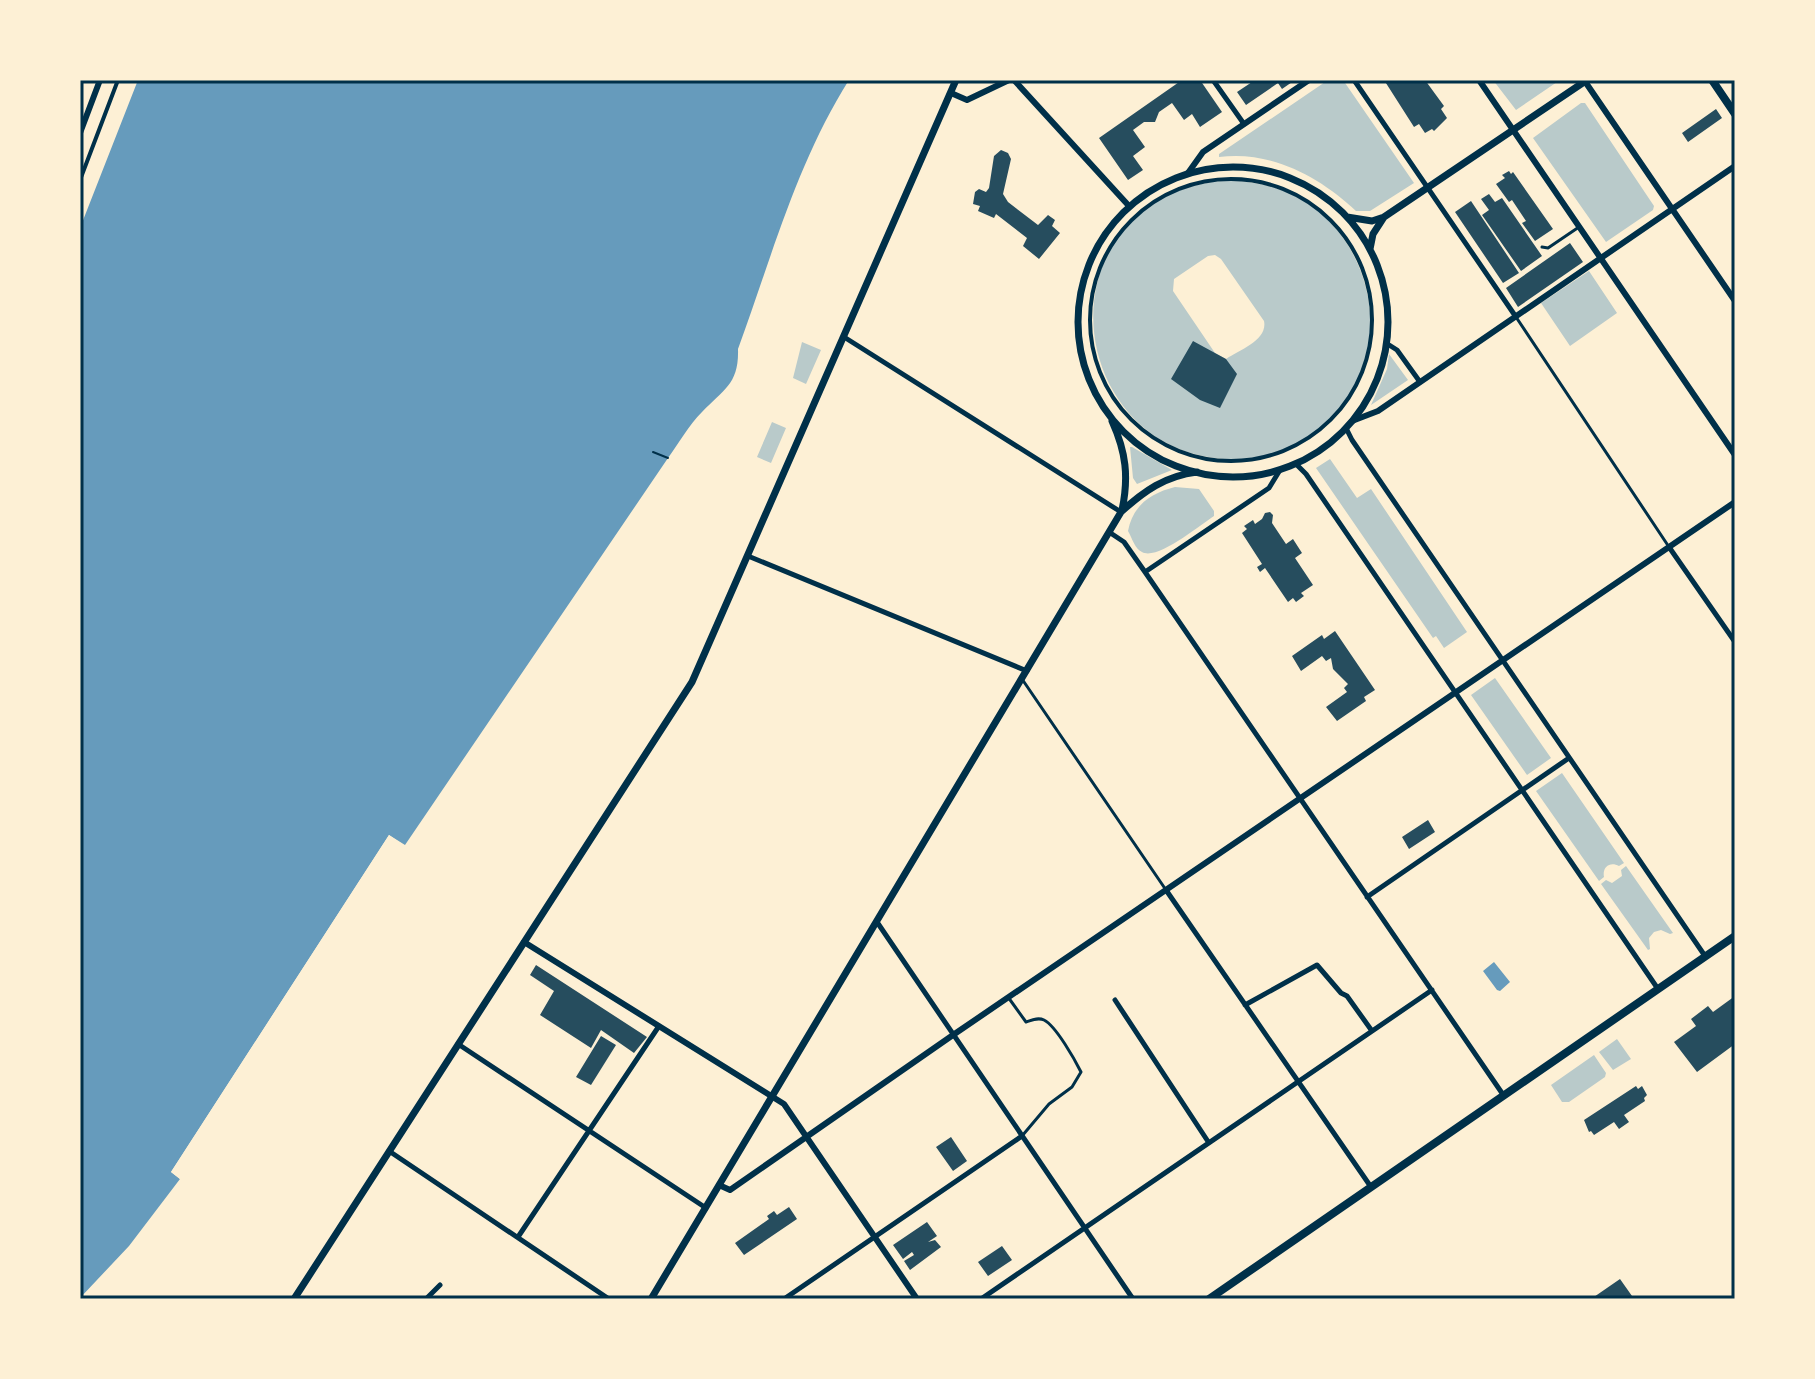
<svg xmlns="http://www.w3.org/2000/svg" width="1815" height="1379" font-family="'PT Sans Narrow',sans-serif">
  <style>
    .green { fill: #b9caca; fill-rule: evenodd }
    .water { fill: #669bbc }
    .pier { fill: #fdf0d5 }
    .building { fill: #264d5e }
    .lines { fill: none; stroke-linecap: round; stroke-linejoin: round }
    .path { stroke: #003049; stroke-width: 2 }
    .service { stroke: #003049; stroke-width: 3 }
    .pedestrian { stroke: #003049; stroke-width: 4 }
    .minor { stroke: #003049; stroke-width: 5 }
    .tertiary { stroke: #003049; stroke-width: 6 }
    .secondary { stroke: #003049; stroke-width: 7 }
    .primary { stroke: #003049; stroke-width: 8 }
    .trunk { stroke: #003049; stroke-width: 8 }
    .neatline { fill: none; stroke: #003049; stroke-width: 3 }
  </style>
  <rect width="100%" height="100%" fill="#fdf0d5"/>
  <path class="green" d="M1328,80H1343L1414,183L1370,211H1356C1320,177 1271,150 1219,157V154Z
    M1493,80H1560L1516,110Z
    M1581,103H1585L1654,206L1653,210L1606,242L1533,138Z
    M1230,180C1252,182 1274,185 1294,195C1374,236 1398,351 1333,416C1308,442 1277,456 1242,459C1212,461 1181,453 1156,437C1075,382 1070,256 1155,202C1178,188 1203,182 1230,180ZM1215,255L1221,259L1264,321C1268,340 1240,350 1226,359L1215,353L1173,291L1174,279L1208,256Z
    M1589,271L1617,313L1570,346L1541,303Z
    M802,342L821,350L806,384L793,378Z
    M1389,354L1408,380L1371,405L1387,369Z
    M772,422L786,428L771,463L757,457Z
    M1130,447H1132L1172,470L1137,484L1133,478Z
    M1330,459L1357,498L1371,489L1467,632L1444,648L1436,636L1433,638L1316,468Z
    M1175,487L1199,489L1214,511V516C1200,525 1157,561 1142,552C1135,549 1132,538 1128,531C1133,505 1151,493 1175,487Z
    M1495,678L1551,758L1527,775L1471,695Z
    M1562,773L1624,863L1619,866C1610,861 1602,867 1604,877L1599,881L1536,791Z
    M1626,866L1673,933L1670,934L1661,930L1654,932L1649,938L1650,949L1648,950L1601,884L1606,880L1612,883L1622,876L1621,870Z
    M1617,1039L1631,1059L1613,1070L1599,1052Z
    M1594,1055L1606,1073L1605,1077L1569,1102H1562L1551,1085Z"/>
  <path class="water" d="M138,80H849C797,162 771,259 738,349C739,384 724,389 702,412C689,425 679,443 668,458L405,845L389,835L171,1172L180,1179L129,1246L80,1298V228Z
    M1494,962L1510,982L1500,991L1497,990L1483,971Z"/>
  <path class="pier" d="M389,835L408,848L404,849L390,840L176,1171L184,1177L183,1181L180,1179L171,1172Z"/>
  <path class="building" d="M1182,80H1200L1222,112L1200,127L1192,114L1184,120L1172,103L1159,112L1155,122H1144L1133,130L1145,147L1133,156L1143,170L1128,180L1099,138Z
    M1255,80H1295L1282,89L1278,83L1246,105L1237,92Z
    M1384,80H1425L1444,106L1441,109L1447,118L1434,131L1432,129L1425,133L1419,124L1414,127Z
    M1716,109L1722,118L1688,142L1682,133Z
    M1001,150L1008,153L1011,159L1003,194L1008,202L1038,225L1048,215L1055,220L1052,226L1060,233L1039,259L1023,246L1027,238L996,214L994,218L978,211L980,206L973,204L975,192L979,189L986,192L989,188L994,156Z
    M1509,171L1511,174L1513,172L1553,229L1535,241L1522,223L1526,221L1512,200L1509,202L1496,184L1505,178L1502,175Z
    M1489,194L1495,202L1502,198L1542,256L1521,271L1482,215L1489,210L1481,199Z
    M1471,201L1519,273L1503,283L1455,212Z
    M1570,243L1583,262L1518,307L1506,288Z
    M1193,341L1226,359L1237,374L1220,408L1200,400L1171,379Z
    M1270,512L1273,515L1272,523L1286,544L1293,539L1302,553L1295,558L1313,585L1301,593L1304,596L1296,602L1293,598L1288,602L1265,568L1260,572L1257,567L1262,564L1242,533L1247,529L1244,526L1253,520L1255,524L1262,519L1265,513Z
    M1335,631L1375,690L1364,697L1366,701L1337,721L1326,707L1347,692L1344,688L1348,684L1333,669L1331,658L1326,661L1322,656L1301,671L1292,656L1322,635L1324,639Z
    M1428,820L1435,832L1409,849L1402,837Z
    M536,965L647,1037L634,1053L601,1030L591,1048L540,1015L554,991L530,975Z
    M1735,996V1044L1697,1072L1674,1042L1696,1026L1691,1019L1708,1006L1713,1012Z
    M601,1036L616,1045L591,1085L576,1077Z
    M1636,1086L1638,1089L1642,1086L1647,1095L1644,1098L1645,1101L1624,1115L1629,1122L1619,1129L1614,1122L1594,1135L1591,1131L1589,1132L1584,1120Z
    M951,1137L967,1161L953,1171L936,1147Z
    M789,1207L797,1219L744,1255L735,1243L769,1219L767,1216L774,1211L777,1215Z
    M927,1222L937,1236L928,1242L935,1240L941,1247L910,1270L904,1261L914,1255L912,1252L903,1259L893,1245Z
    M1002,1246L1012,1260L988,1276L978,1262Z
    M1620,1279L1632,1296L1628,1299H1591Z"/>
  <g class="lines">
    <path class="path" d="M653,452L668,458"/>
    <path class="service" d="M1542,247L1548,248L1579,227
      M1516,317L1669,547
      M1022,679L1166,890
      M1008,997L1026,1022C1032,1020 1038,1017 1044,1020C1056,1026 1075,1060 1081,1072L1072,1087L1049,1104L1022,1136"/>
    <path class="pedestrian" d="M1090 320a141 141 0 1 1 282 0a141 141 0 1 1-282 0Z
      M80,180L118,80"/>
    <path class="minor" d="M1213,80L1244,124
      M1354,80L1516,317
      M844,337L1121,512
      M1386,343L1397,350L1420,382
      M1346,428L1352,440L1705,956
      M1296,464L1306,474L1658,989
      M1109,532L1124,542L1145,572L1504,1096
      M1669,547L1735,642
      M748,556L1027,671
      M1145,572L1269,488L1280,470
      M1166,890L1371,1187
      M1367,897L1569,758
      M877,922L1133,1299
      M1115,1000L1209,1143
      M1245,1005L1317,965L1341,993L1347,996L1372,1031
      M458,1044L706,1208
      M389,1151L609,1299
      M518,1237L659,1026
      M426,1299L440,1285
      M784,1299L1022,1136
      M981,1299L1432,990"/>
    <path class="tertiary" d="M1014,80L1129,206
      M1479,80L1735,455
      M1584,80L1735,301
      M951,93L967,100L1009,80
      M80,133L100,80
      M1188,173L1203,152L1309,80
      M1352,421L1378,411L1735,166
      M524,942L784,1104L917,1299
      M719,1185L730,1190L953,1035L1735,502"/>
    <path class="secondary" d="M1078 322a155 155 0 1 1 310 0a155 155 0 1 1-310 0Z
      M1347,217L1372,221L1384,217L1587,80
      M1370,249L1373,234L1384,217
      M1112,421C1126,452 1129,477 1122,510
      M294,1299L692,682L956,80
      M651,1299L1121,512C1144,491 1165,476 1197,472"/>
    <path class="primary" d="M1712,80L1735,114"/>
    <path class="trunk" d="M1209,1299L1735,936"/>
  </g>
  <rect width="1815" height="1379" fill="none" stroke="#fdf0d5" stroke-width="164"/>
  <rect x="82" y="82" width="1651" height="1215" class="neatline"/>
</svg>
